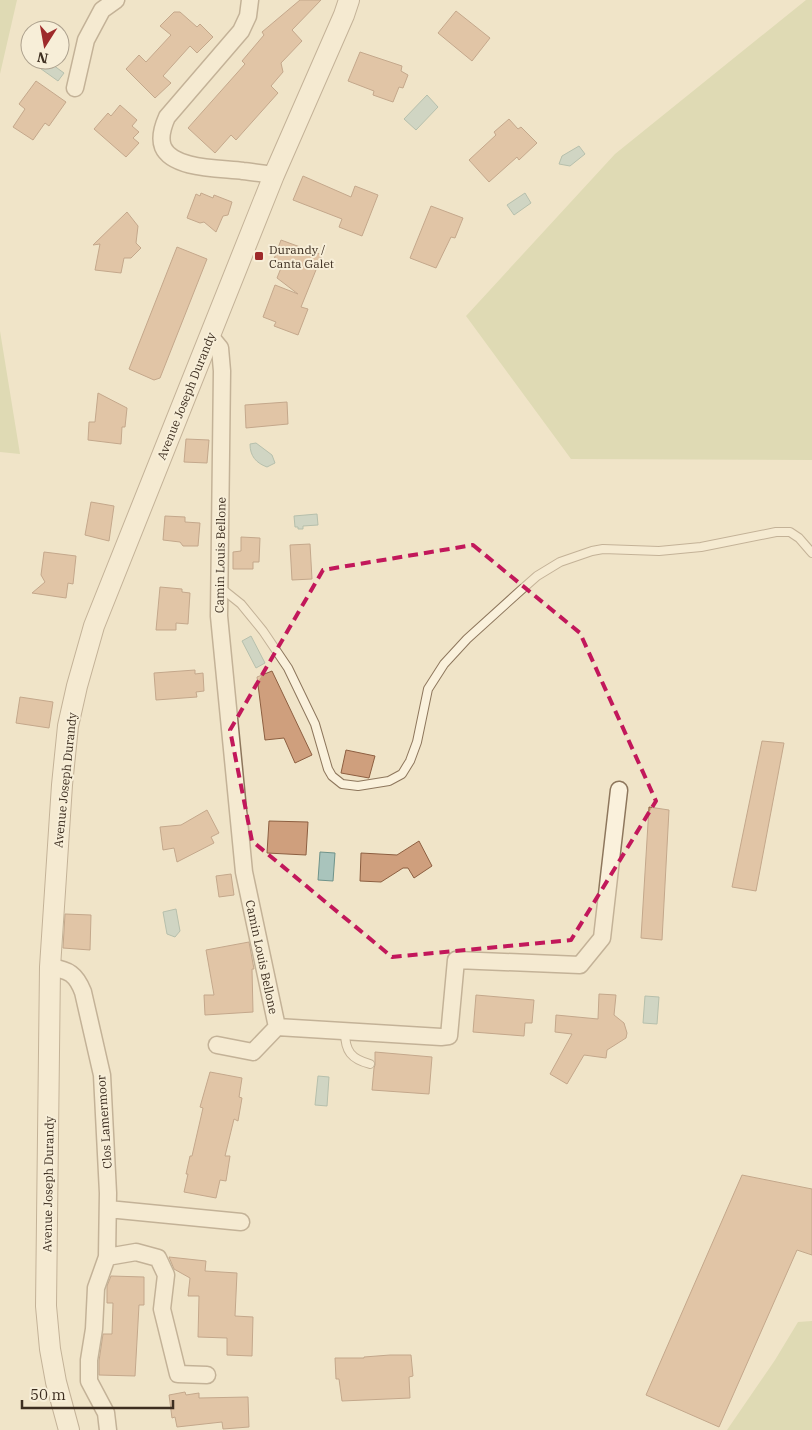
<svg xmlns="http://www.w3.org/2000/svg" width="812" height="1430" font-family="'IBM Plex Serif',serif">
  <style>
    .green { fill: #c9cf9b }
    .water { fill: #a9c4bc; stroke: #6f938a }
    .building { fill: #cf9f7d; stroke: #8d5f41 }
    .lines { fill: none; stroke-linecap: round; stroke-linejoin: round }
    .service-casing { stroke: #8d765c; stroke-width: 10 }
    .minor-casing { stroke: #8d765c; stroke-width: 19 }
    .tertiary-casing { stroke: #8d765c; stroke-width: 22 }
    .service { stroke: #faf1dc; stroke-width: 8 }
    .minor { stroke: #faf1dc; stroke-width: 16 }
    .tertiary { stroke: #faf1dc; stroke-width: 20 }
    .marked { fill: none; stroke: #c2185b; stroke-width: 4; stroke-dasharray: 10 6; stroke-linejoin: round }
    .poi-dot { fill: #9e2a2b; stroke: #f7eed8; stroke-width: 2 }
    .labels { text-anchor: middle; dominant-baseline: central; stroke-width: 4; stroke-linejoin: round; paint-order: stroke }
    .poi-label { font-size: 12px; fill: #3d2e20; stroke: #f7eed8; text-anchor: start }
    .street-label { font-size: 12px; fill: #3d2e20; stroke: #f7eed8 }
  </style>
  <rect width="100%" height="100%" fill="#f0e4c8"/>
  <path class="green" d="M0,0H17L0,74Z
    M806,0H812V460L571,459L466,316L615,154Z
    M0,331L20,454L0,452Z
    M812,1321V1430H727L775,1360L798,1322Z"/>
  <path class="water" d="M42,60H46L64,73L58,81L37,66Z
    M427,95L438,107L416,130L404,119Z
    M579,146L585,154L570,166L559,164L562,156Z
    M525,193L531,203L514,215L507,205Z
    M256,443L272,455L275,463L267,467C256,463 250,456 250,444Z
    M317,514L318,525L303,526V529H298V527H295L294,516Z
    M251,636L265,663L256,668L242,641Z
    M320,852L335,853L333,881L318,880Z
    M176,909L180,931L175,937L167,934L163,912Z
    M645,996L659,997L657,1024L643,1023Z
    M318,1076L329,1077L327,1106L315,1105Z"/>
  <path class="building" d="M300,0H321L292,30L302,41L281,63L283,72L271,86L278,93L236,140L231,135L215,153L188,128L245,64L242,61L264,35L262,32Z
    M456,11L490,38L472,61L438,33Z
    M174,12H180L197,27L200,24L213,37L197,53L190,46L163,76L171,83L155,98L126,69L139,55L146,62L171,35L160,26Z
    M360,52L402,66L401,71L408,75L403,88L399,87L393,102L373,95L374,91L348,81Z
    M36,81L66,102L49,126L45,123L33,140L13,127L25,109L19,104Z
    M120,105L137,120L132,126L139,132L133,138L139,143L126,157L94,129L108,113L111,116Z
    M509,119L518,129L521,127L537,143L519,160L517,157L489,182L469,160L496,135L494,132Z
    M303,176L351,197L355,186L378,195L362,236L339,227L342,219L293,200Z
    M201,193L213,198L214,195L232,202L228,215L223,216L216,232L204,222L200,223L187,218L196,194L200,196Z
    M431,206L463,218L455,238L451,237L436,268L410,258Z
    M127,212L138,226L136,243L141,248L131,258H124L121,273L95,270L100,244L93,245Z
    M281,240L322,255L301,307L308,309L298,335L274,326L276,322L263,317L275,285L298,294L277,278L281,268L274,265L275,263L273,262Z
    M177,247L207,259L160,378L154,380L129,369Z
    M98,393L127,408L125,427H122L121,444L88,440L89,422H95Z
    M287,402L288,424L246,428L245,405Z
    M186,439L209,440L207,463L184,462Z
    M91,502L114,506L109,541L85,535Z
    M165,516L185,517V522L200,523L198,546H183L180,542L163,540Z
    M241,537L260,538L259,562H253V569H233V552L241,551Z
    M310,544L312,579L292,580L290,545Z
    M44,552L76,556L73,584L68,583L66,598L32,593L45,582L41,575Z
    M160,587L182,589V592L190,593L188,624L176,623V630H156Z
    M195,670V674L203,673L204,691L196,692L197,697L156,700L154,673Z
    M272,671L312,755L295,763L284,738L265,740L257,677Z
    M20,697L53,702L49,728L16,723Z
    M762,741L784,743L756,891L732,887Z
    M346,750L375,756L369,778L341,773Z
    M649,807L669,810L662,940L641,938Z
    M207,810L219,833L211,837L214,843L177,862L174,848L163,850L160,827L181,825Z
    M269,821L308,822L306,855L267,853Z
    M419,841L432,866L414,878L408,868H403L381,882L360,881L361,853L397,855Z
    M231,874L234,895L219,897L216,876Z
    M65,914L91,915L90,950L63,948Z
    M249,942L254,969H252L253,1012L205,1015L204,995H214L206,950Z
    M599,994L616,995L614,1015L624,1023L627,1033L626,1038L607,1050L606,1058L584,1055L567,1084L550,1074L572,1034L555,1032L556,1015L598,1019Z
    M476,995L534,1000L532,1023H525L524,1036L473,1032Z
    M375,1052L432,1057L429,1094L372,1090L374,1068L375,1065Z
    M210,1072L242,1078L239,1097L242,1098L238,1121L234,1119L225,1156H230L226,1181L220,1180L216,1198L184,1192L188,1174H186L190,1156H192L203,1108L200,1107Z
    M742,1175L812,1189V1255L797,1250L719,1427L646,1395Z
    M169,1257L206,1261L205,1271L237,1273L235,1316L253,1317L252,1356L227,1355V1338L198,1337L199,1296H188L190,1278L174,1269Z
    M111,1276L144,1277V1305H139L135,1376L99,1375V1361L103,1334H112L113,1303H107V1286Z
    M390,1355H411L413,1376L409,1377L410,1398L342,1401L339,1379H336L335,1358H364V1357Z
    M185,1392L186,1395L199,1393V1398L248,1397L249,1427L223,1429L222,1422L177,1427L175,1417L172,1418L169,1395Z"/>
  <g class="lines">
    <defs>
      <path id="service" d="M221,588L241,604L263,631L288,668L315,724L328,769L332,776L342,784L358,786L389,781L402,774L410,761L417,742L428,689L444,664L467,639L520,591L537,576L560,562L592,551L603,549L659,551L701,547L776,532H790L799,538L812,553
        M345,1032C345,1051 351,1059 370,1064"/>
      <path id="minor" d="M250,0L248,16L241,31L167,117C163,126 159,137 163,147C173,170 223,168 243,171C254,172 264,174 274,175
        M75,88L86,40L102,10L116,0
        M211,337L220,348L222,371L219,616L244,872L277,1027L441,1037L449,1036L456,960L580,965L602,938L619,790
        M50,967C69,970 76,974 83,992L102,1075L108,1193L107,1257L96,1288L94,1329L89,1360V1381L106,1413L108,1430
        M217,1045L253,1052L277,1027
        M108,1209L241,1222
        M107,1257L136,1252L158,1258L166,1275L162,1309L178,1374L207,1375"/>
      <path id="tertiary" d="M69,1430L56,1382L50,1349L46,1306L50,967L62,785L68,726L77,686L94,626L274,175L344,15L349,0"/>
    </defs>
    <use href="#service" class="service-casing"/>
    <use href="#minor" class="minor-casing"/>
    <use href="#tertiary" class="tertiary-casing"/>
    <use href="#service" class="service"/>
    <use href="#minor" class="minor"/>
    <use href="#tertiary" class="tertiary"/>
  </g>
  <path d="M0 0H812V1430H0ZM473,545L580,633L656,801L571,940L392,957L252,841L230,730L323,570Z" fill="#f0e4c8" fill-opacity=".55" fill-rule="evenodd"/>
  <path class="marked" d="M473,545L580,633L656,801L571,940L392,957L252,841L230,730L323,570Z"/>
  <rect class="poi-dot" x="254" y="251" width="10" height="10" rx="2.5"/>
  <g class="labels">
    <g class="poi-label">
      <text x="269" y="249">Durandy /<tspan x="269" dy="14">Canta Galet</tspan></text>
    </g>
    <g class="street-label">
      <text transform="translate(186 396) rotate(-68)">Avenue Joseph Durandy</text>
      <text transform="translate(220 555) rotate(-89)">Camin Louis Bellone</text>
      <text transform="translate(65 780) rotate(-84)">Avenue Joseph Durandy</text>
      <text transform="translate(262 957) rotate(78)">Camin Louis Bellone</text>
      <text transform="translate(104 1122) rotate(-94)">Clos Lamermoor</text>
      <text transform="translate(48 1184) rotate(-89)">Avenue Joseph Durandy</text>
    </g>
  </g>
  <g transform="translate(45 45) rotate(191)"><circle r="24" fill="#f7eed8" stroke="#ada18e"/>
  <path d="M0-4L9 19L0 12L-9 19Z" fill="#9e2a2b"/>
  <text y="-8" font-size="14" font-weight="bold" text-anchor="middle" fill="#3d2e20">N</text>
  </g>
  <path d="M22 1400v8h151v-8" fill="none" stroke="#3d2e20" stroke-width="2.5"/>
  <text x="30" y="1400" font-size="15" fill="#3d2e20" stroke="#f7eed8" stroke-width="4" paint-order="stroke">50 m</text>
</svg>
